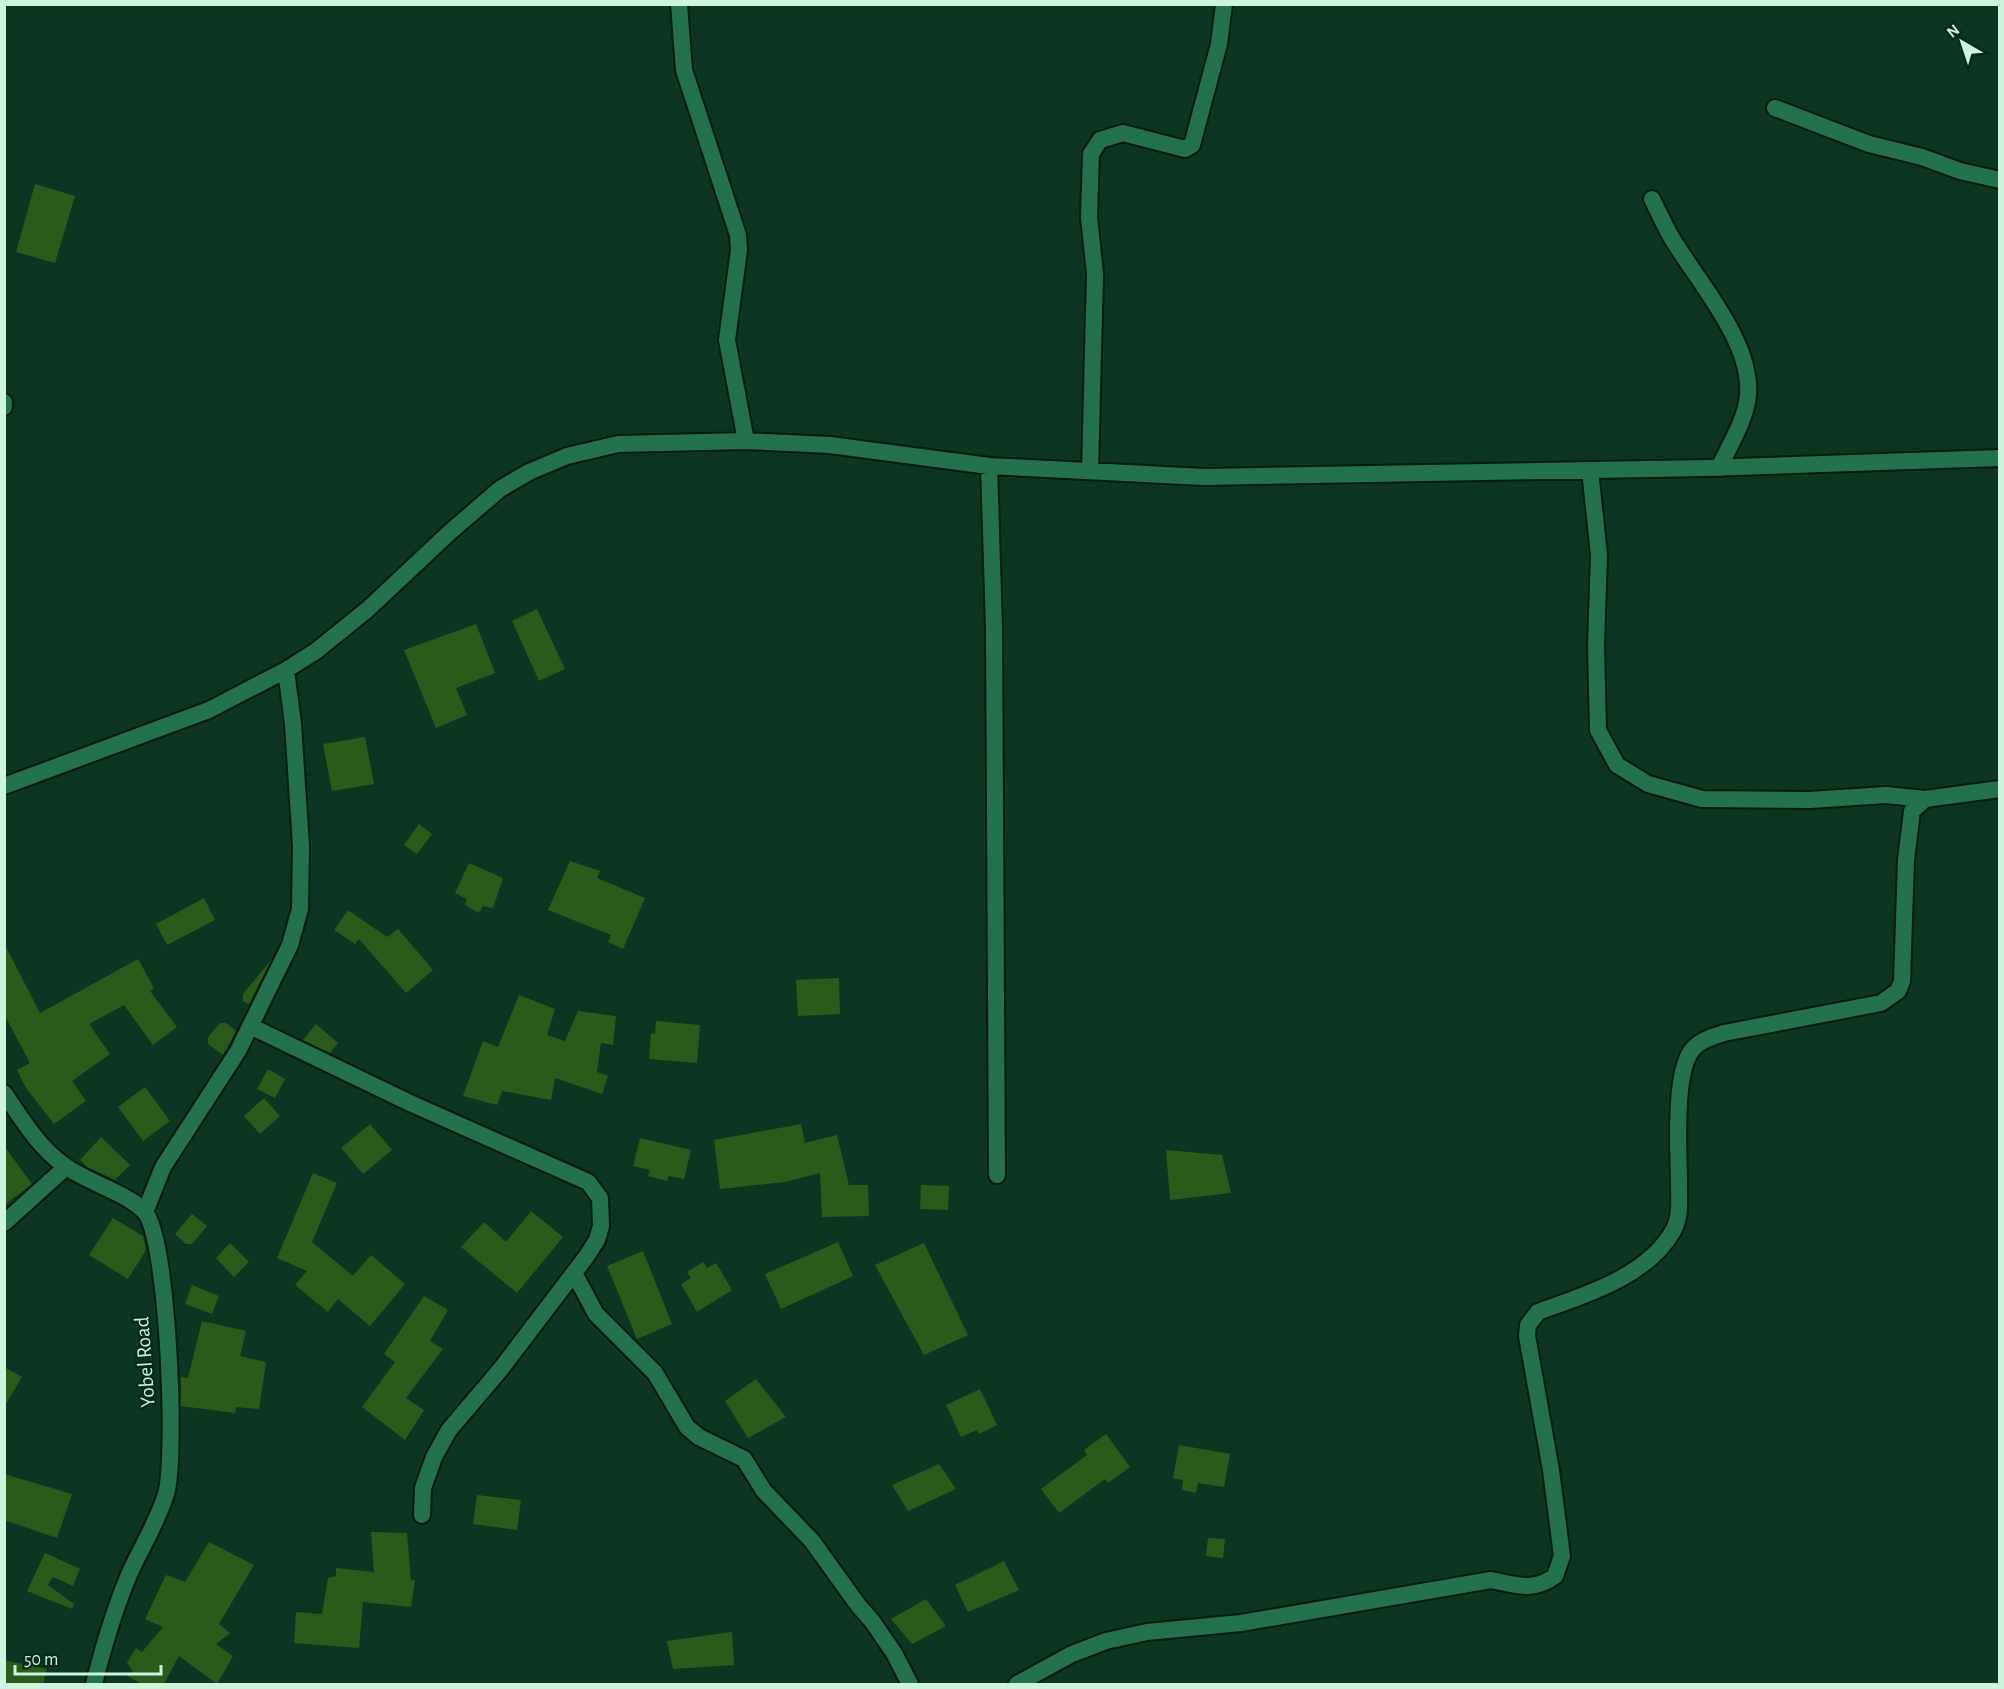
<svg xmlns="http://www.w3.org/2000/svg" width="2004" height="1689" font-family="'Alegreya Sans',sans-serif">
  <style>
    .building { fill: #2a5b1a }
    .lines { fill: none; stroke-linecap: round; stroke-linejoin: round }
    .minor-casing { stroke: #041b0f; stroke-width: 20 }
    .minor { stroke: #23724d; stroke-width: 16 }
    .labels { text-anchor: middle; dominant-baseline: central; stroke-width: 5; stroke-linejoin: round; paint-order: stroke }
    .street-label { font-size: 21px; fill: #cff4de; stroke: #012c19 }
  </style>
  <rect width="100%" height="100%" fill="#0c3622"/>
  <path class="building" d="M35,184L75,196L55,263L16,252Z
    M537,609L565,669L539,681L512,621Z
    M476,624L495,673L456,688L467,715L436,728L404,650Z
    M365,737L374,784L332,791L323,744Z
    M419,824L432,834L417,854L404,845Z
    M570,861L600,871L597,878L645,898L623,949L608,942L611,935L548,910Z
    M469,863L503,878L493,908L483,906L479,913L465,905L467,899L455,893Z
    M204,898L215,920L167,945L156,924Z
    M348,910L387,937L398,929L433,970L406,993L359,939L355,944L334,930Z
    M4,943L40,1013L138,959L154,988L150,991L177,1027L153,1045L124,1005L89,1024L110,1054L72,1081L86,1101L54,1124L26,1088L17,1070L30,1063L4,1014Z
    M271,960L249,1004L243,1001V994Z
    M839,978L840,1014L798,1016L796,980Z
    M519,995L555,1009L547,1035L565,1041L578,1011L616,1016L613,1045L601,1043L597,1072L608,1076L602,1094L555,1078L551,1100L502,1091L497,1105L463,1096L483,1041L498,1047Z
    M656,1021L700,1025L697,1063L649,1059L651,1033L655,1034Z
    M220,1023H226L236,1031L223,1055L208,1044V1037Z
    M316,1024L338,1043L330,1053L303,1040Z
    M268,1069L285,1079L275,1098L257,1089Z
    M145,1087L170,1121L143,1141L118,1107Z
    M264,1098L280,1116L260,1134L244,1116Z
    M370,1124L392,1150L363,1174L341,1148Z
    M801,1124L805,1143L837,1135L849,1185H868L869,1216L822,1217L820,1173L785,1182L720,1189L714,1140Z
    M101,1137L130,1165L115,1180L87,1167L80,1160Z
    M640,1138L691,1150L684,1179L669,1176L667,1181L648,1176L650,1170L633,1166Z
    M4,1146L32,1184L4,1205Z
    M1166,1150L1222,1155L1231,1193L1170,1200Z
    M313,1173L337,1183L312,1242L353,1276L371,1255L405,1284L370,1326L338,1299L328,1312L295,1285L307,1271L277,1258Z
    M921,1185L949,1186L948,1210L920,1209Z
    M531,1211L563,1237L517,1293L461,1247L484,1222L506,1242Z
    M192,1214L207,1226L192,1244H186L175,1234Z
    M113,1218L143,1236L146,1250L128,1279L89,1255Z
    M838,1242L853,1276L781,1309L765,1274Z
    M230,1243L249,1262L234,1277L216,1258Z
    M924,1243L968,1335L924,1355L875,1265Z
    M643,1251L672,1324L637,1339L607,1266Z
    M703,1262L707,1268L716,1263L732,1290L697,1312L681,1284L691,1278L687,1272Z
    M192,1285L219,1296L212,1314L185,1304Z
    M424,1296L448,1310L430,1341L443,1349L406,1398L424,1410L405,1440L362,1407L395,1362L384,1354Z
    M202,1321L246,1331L240,1356L266,1362L259,1409L236,1407L235,1413L181,1406V1377L188,1378Z
    M4,1367L22,1377L4,1407Z
    M756,1379L786,1417L748,1438L725,1401Z
    M980,1389L997,1425L979,1434L977,1430L961,1437L946,1405Z
    M1106,1434L1130,1467L1108,1483L1105,1479L1059,1513L1041,1489L1087,1455L1084,1450Z
    M1179,1445L1230,1454L1224,1487L1198,1483L1196,1493L1182,1490L1183,1480L1173,1478Z
    M939,1464L956,1489L908,1511L892,1485Z
    M4,1474L72,1494L57,1538L4,1520Z
    M477,1495L521,1500L517,1530L473,1524Z
    M371,1532L407,1533L411,1580H415L411,1607L363,1602L359,1648L294,1643L296,1612L322,1614L328,1578L336,1576V1568L374,1572Z
    M1208,1538L1225,1539L1223,1558L1206,1556Z
    M209,1542L254,1565L219,1624L230,1633L216,1644L233,1656L217,1684L179,1656L164,1684H142L127,1676L133,1671L127,1663L136,1648L142,1652L163,1627L145,1619L166,1575L185,1582Z
    M45,1553L80,1569L73,1586L53,1577L48,1585L74,1604L72,1609L27,1591Z
    M1004,1561L1019,1590L968,1612L955,1585Z
    M926,1599L946,1626L912,1644L891,1619Z
    M732,1632L734,1665L673,1669L667,1641Z
    M4,1660L47,1669L43,1684H4Z"/>
  <g class="lines">
    <defs>
      <path id="minor" d="M679,4L684,70L738,235L739,250L727,340L746,441
        M1775,108L1869,144L1922,157L1960,171L2000,180
        M1652,199C1659,213 1665,227 1673,240C1699,283 1752,342 1748,395C1746,420 1729,446 1719,468
        M4,402V407
        M989,466L994,627L997,1175
        M1590,470L1599,555L1596,645L1598,730L1617,765L1648,784L1702,799L1810,800L1886,795L1925,799
        M1090,471L1095,274L1089,217L1091,154L1100,140L1123,133L1185,149L1192,145L1219,44L1224,4
        M4,786L209,710L286,670L316,651L368,609L450,532L500,489L529,472L567,456L618,444L746,441L830,445L989,466L1204,477L1706,468L2000,458
        M250,1026L410,1103L588,1182L600,1198L601,1226L597,1240L586,1257L500,1370L449,1430L434,1457L423,1488L422,1515
        M4,1093C22,1119 38,1147 65,1166C89,1183 123,1191 144,1211C168,1235 177,1457 166,1494C158,1520 144,1543 132,1568C115,1606 104,1644 94,1684
        M145,1212L163,1167L238,1051L290,945L300,909L301,846L293,724L286,670
        M4,1223L66,1167
        M574,1273L596,1314L655,1373L687,1427L699,1437L744,1459L764,1491L812,1541L858,1605L872,1621L894,1653L910,1684
        M1017,1684L1072,1654L1106,1641L1147,1632L1241,1623L1491,1580C1515,1585 1534,1592 1555,1576L1562,1556L1551,1470L1527,1336L1528,1325L1538,1312C1584,1295 1647,1277 1673,1231C1681,1217 1679,1201 1679,1186C1679,1155 1673,1074 1692,1050C1700,1040 1712,1037 1724,1033L1881,1003L1898,991L1902,981L1906,860L1912,811L1925,799L2000,789"/>
    </defs>
    <use href="#minor" class="minor-casing"/>
    <use href="#minor" class="minor"/>
  </g>
  <g class="labels">
    <g class="street-label">
      <text transform="translate(145 1362) rotate(-94)">Yobel Road</text>
    </g>
  </g>
  <rect width="2004" height="1689" fill="none" stroke="#cff4de" stroke-width="12"/>
  <g transform="translate(1962 42) rotate(321)" stroke="#012c19" stroke-width="4.5" paint-order="stroke">
  <path d="M0-4.5L10 22L0 15L-10 22Z" fill="#cff4de"/>
  <text y="-9" font-size="16" font-weight="bold" text-anchor="middle" fill="#cff4de">N</text>
  </g>
  <path d="M15 1665v9h146v-9" fill="none" stroke="#cff4de" stroke-width="3"/>
  <text x="24" y="1665" font-size="18" fill="#cff4de" stroke="#012c19" stroke-width="4.5" paint-order="stroke">50 m</text>
</svg>
